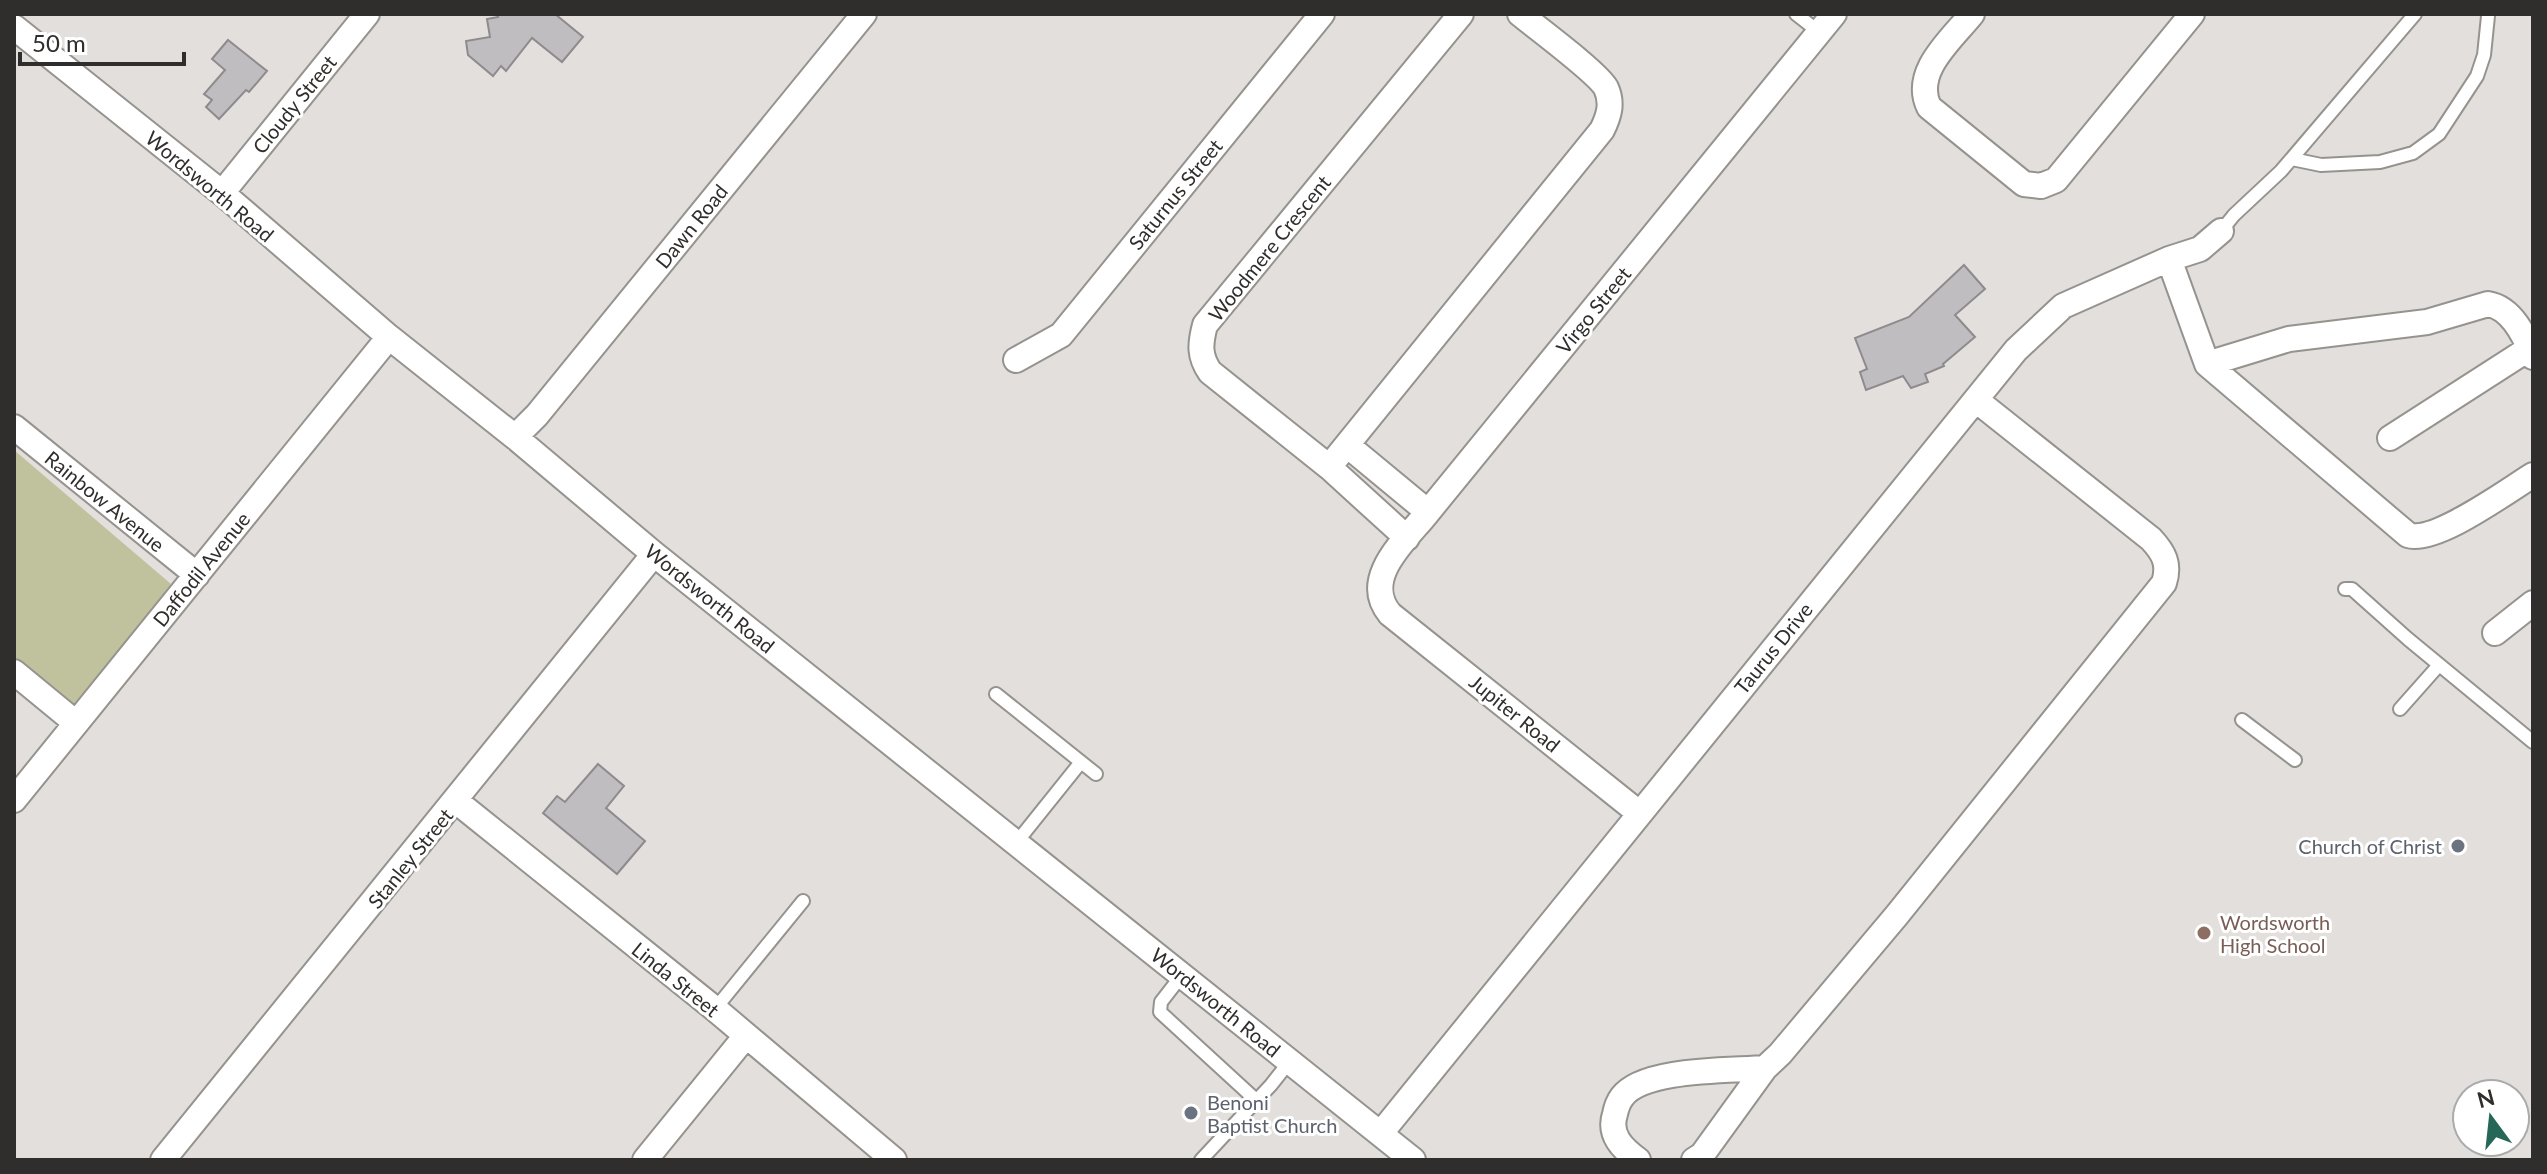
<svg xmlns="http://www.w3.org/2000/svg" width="2547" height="1174" font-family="Lato,sans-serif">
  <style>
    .green { fill: #c0c29d }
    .building { fill: #c0bdc0; stroke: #8e8a8d; stroke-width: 2 }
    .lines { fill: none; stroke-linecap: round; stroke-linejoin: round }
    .lane-casing { stroke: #96938f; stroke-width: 16 }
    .street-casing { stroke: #96938f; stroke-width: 28 }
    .lane { stroke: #fff; stroke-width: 12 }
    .street { stroke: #fff; stroke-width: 24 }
    .worship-dot { fill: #6b7280; stroke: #fff; stroke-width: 3 }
    .education-dot { fill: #8d6e63; stroke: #fff; stroke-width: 3 }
    .labels { text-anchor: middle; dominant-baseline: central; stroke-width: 6; stroke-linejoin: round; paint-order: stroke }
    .street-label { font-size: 20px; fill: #302e2d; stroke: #fff }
    .worship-label { font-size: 20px; fill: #5b616d; stroke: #fff; text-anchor: end }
    .education-label { font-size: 20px; fill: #785e54; stroke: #fff; text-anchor: start }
  </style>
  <rect width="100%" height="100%" fill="#e3dfdc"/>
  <path class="green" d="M14,450L171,584L73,713L14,665Z"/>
  <path class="building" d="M497,14H555L583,37L562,62L532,38L506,71L501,66L493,76L468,55L466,41L490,37L487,19L498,17Z
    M228,40L267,71L249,92L246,90L219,119L206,107L212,100L204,94L225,70L212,59Z
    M1964,265L1985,289L1955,315L1975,337L1943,364L1944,366L1925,374L1928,382L1911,388L1903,376L1866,390L1860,372L1867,369L1855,338L1909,317Z
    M598,764L624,786L606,808L645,841L617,874L543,813L557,796L565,802Z"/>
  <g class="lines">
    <defs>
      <path id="lane" d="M1796,14L1819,32
        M2292,159L2321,165L2380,162L2413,153L2439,134L2477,76L2484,55L2488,16
        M2221,231L2234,215L2281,171L2415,14
        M2345,589H2352L2408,639L2533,742
        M996,694L1096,774
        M2400,709L2439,665
        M2242,720L2295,760
        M1016,843L1081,762
        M1182,975L1161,1002L1160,1012L1257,1101
        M715,1009L803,901
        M1201,1160L1271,1085L1290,1061"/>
      <path id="street" d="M1972,14C1951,40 1912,72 1929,107L2024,184L2041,186L2056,180L2192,14
        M14,27L222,193L389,337L515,437L654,554L1413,1160
        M222,193L367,14
        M2169,259L2207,364L2408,535C2435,544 2507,491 2533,475
        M1016,360L1061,335L1322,14
        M2207,364L2289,339L2427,322L2488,304C2512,308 2525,336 2533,357
        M14,427L197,575
        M515,437L537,415L864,14
        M2390,438L2530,348
        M1347,445L1428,512
        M1329,467L1602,130C1609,116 1613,103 1606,88C1598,73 1537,28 1520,14
        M1407,538L1329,467L1210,372C1199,356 1200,344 1205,325L1461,14
        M2495,633L2533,603
        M14,672L76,723
        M14,800L389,337
        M456,801L715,1009L894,1160
        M1639,813L1390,614C1360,578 1406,540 1428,512L1834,14
        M1381,1133L2016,350L2063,306L2169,259L2200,249L2221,231
        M163,1160L654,554
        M645,1160L745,1037
        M1638,1160C1623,1149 1608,1135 1615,1114C1616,1109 1619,1101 1622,1097C1643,1068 1731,1071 1765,1068
        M1694,1160L1702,1155L1765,1068L1780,1054L1897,915L2164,583C2170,564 2164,553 2151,539L1976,400"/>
    </defs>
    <use href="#lane" class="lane-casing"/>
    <use href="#street" class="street-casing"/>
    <use href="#lane" class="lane"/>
    <use href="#street" class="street"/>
  </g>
  <g class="worship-dot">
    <circle cx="2458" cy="846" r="8"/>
    <circle cx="1191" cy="1113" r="8"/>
  </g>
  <circle class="education-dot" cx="2204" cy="933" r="8"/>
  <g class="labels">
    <g class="street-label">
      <text transform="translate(294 104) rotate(-51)">Cloudy Street</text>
      <text transform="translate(210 186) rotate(40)">Wordsworth Road</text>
      <text transform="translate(1175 194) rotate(-51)">Saturnus Street</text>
      <text transform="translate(691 226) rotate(-51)">Dawn Road</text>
      <text transform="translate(1269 248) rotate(-51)">Woodmere Crescent</text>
      <text transform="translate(1593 310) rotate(-51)">Virgo Street</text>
      <text transform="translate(105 501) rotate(39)">Rainbow Avenue</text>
      <text transform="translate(201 569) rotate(-51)">Daffodil Avenue</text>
      <text transform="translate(710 598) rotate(39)">Wordsworth Road</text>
      <text transform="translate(1773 648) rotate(-51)">Taurus Drive</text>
      <text transform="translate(1515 713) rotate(39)">Jupiter Road</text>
      <text transform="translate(410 858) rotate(-51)">Stanley Street</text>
      <text transform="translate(676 979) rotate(39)">Linda Street</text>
      <text transform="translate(1216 1002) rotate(39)">Wordsworth Road</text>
    </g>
    <g class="worship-label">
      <text x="2442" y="846">Church of Christ</text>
      <text x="1207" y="1102" text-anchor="start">Benoni<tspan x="1207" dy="23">Baptist Church</tspan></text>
    </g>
    <g class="education-label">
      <text x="2220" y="922">Wordsworth<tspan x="2220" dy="23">High School</tspan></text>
    </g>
  </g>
  <rect width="2547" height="1174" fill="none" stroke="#302e2d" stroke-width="32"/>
  <g transform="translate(2491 1118) rotate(345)"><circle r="38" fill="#ffffff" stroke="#acabab" stroke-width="2"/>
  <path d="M0-6L14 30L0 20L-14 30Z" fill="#266757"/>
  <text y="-12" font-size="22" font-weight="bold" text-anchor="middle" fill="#302e2d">N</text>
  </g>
  <path d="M20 52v12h164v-12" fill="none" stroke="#302e2d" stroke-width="4"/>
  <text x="32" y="52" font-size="24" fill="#302e2d" stroke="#ffffff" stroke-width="6" paint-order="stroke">50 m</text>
</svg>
